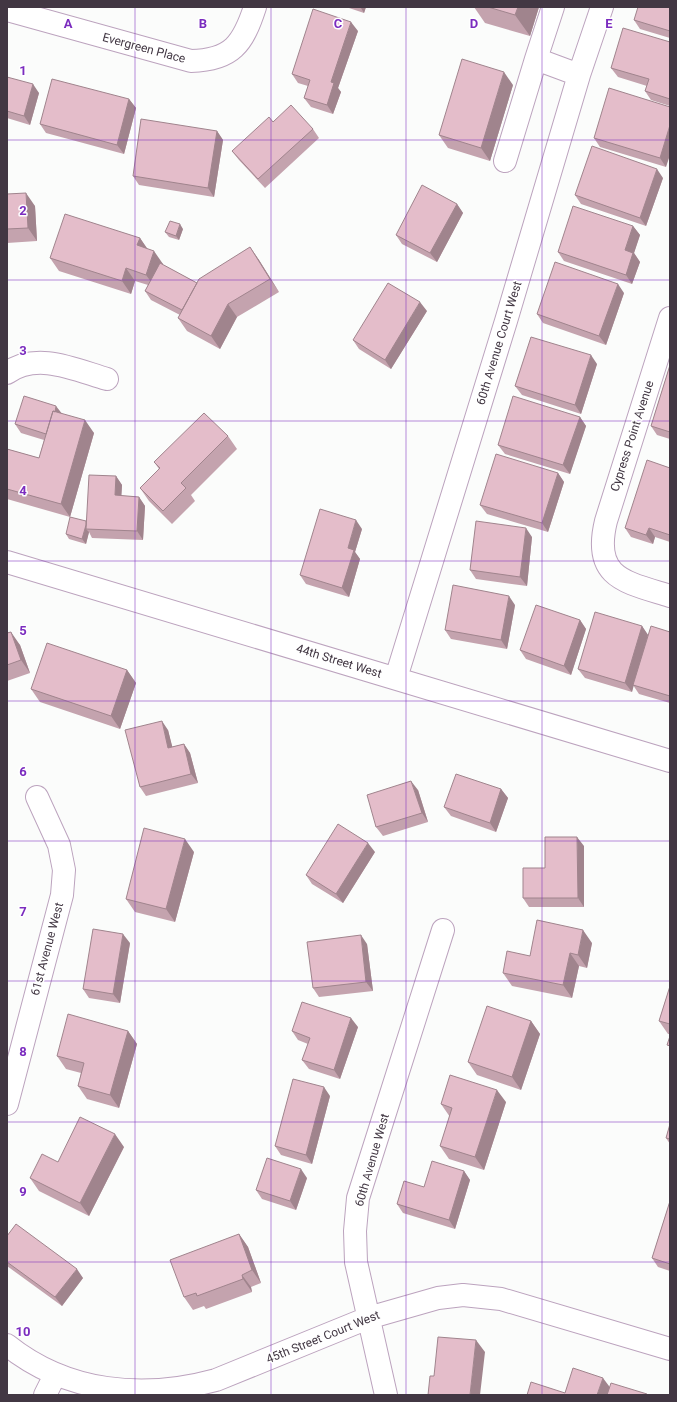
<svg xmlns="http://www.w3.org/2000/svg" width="677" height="1402" font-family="Roboto,sans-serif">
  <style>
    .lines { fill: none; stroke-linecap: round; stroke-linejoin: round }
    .minor-casing { stroke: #bca3be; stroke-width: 24 }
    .minor { stroke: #fff; stroke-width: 22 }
    .wall { fill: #c4a3ae }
    .shaded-wall { fill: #a0848d }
    .building { fill: #e4bdca; stroke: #a0848d }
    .grid { fill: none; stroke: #7b2cbf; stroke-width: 1; stroke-opacity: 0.55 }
    .labels { text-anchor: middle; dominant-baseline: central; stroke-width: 3; stroke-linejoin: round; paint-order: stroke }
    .street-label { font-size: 12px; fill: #423743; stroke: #fff }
    .grid-label { font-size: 13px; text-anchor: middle; font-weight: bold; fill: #7b2cbf; stroke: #fff; stroke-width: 3; stroke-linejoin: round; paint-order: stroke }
  </style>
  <rect width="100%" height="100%" fill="#fbfcfb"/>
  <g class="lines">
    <defs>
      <path id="minor" d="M553,7L536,59L579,75
        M7,10L191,61C232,60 243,44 255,7
        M505,161L536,59
        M670,318L606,521C592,578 625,582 670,596
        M7,373C37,351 76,370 107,379
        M7,562L670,761
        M396,678L506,321L579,75L602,7
        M7,1104L62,895L64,870L59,845L37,797
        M7,1345C67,1393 143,1400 216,1380L368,1318L438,1298L463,1295L501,1299L670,1349
        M45,1395L55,1375
        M386,1395L356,1262L355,1231L358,1198L443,930"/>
    </defs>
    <use href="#minor" class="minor-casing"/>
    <use href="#minor" class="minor"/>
  </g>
  <path class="wall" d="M346,7H366L364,13Z
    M474,7H539L530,36L485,23Z
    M670,7V38L640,29L634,20Z
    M358,31L338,88L341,92L333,114L311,107L304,98L308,86L298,83L292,74Z
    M670,42V106L651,100L645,91L647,86L618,77L611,68Z
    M7,77L39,93L30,125L7,118Z
    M513,85L490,161L448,148L439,135Z
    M129,99L136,108L124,154L46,133L40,124Z
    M670,107L666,167L600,147L594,138Z
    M273,122L313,129L319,138L265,188L239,160L232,151Z
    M217,131L223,140L214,197L139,185L133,176Z
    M663,178L646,226L581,204L575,195Z
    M7,194L35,206L37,241L7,243Z
    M457,204L463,213L437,262L402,244L396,235Z
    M633,226L640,235L634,253L640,262L632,284L564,261L558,252Z
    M183,229L179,240L169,237L165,232Z
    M140,238L147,249L163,264V265L197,283L250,247L259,260L279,292L237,317L220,349L187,331L178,318L180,315L151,300L145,291L148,285L135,281L131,294L59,271L50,258Z
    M624,293L606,345L543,323L537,314Z
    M427,311L391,369L359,349L353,340Z
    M597,364L581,414L522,395L515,386Z
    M670,365V439L657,435L651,426Z
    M61,413L94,433L70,517L7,499V449L39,458L44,440L21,433L15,424Z
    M580,417L586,426L570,474L505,454L498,445Z
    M228,436L237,449L191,495L195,501L172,524L149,501L140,488L159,469L154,462Z
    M670,468V542L655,537L653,544L631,537L625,528Z
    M558,473L564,482L548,532L487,514L480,505Z
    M116,476L122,485L121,496L139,497L145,506L143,540L92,538L89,532L86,544L69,539L66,534L86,521Z
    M362,529L355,552L360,559L349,597L306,584L300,575Z
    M532,537L527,586L476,579L470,570Z
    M515,605L507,649L451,639L445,630Z
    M580,620L586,629L571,675L526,659L520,650Z
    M642,626L648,635L670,632V703L639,694L633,685L632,692L585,678L578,669Z
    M7,633L20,645L30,673L7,681Z
    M127,670L136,683L120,729L40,702L31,689Z
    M168,730L172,747L184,744L190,753L198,783L146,796L140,787Z
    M501,789L508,798L496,832L451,816L444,807Z
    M418,790L428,822L383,836L376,827Z
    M584,846V907H529L523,898L545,868Z
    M194,852L175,922L135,912L126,899Z
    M375,852L343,903L312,884L306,875Z
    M130,943L120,1003L89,998L83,989Z
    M592,943L587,968L579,966L572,998L512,986L503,973L530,956Z
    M367,944L373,991L319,997L313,988Z
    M670,986V1034H668L659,1021Z
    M531,1021L540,1034L521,1090L477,1075L468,1062Z
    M358,1027L340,1079L309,1069L302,1060L308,1044L298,1040L292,1031Z
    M128,1031L137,1044L119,1108L87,1099L78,1086L81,1073L66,1069L57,1056Z
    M330,1096L312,1164L281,1155L275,1146Z
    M506,1102L484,1170L449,1159L440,1146L450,1117L441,1104Z
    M670,1124V1144L666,1138Z
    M124,1147L89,1216L39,1191L30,1178L58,1162Z
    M464,1171L470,1180L455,1229L403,1213L397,1204L424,1187Z
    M307,1178L296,1210L262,1199L256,1190Z
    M670,1201V1271L658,1267L652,1258Z
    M239,1234L248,1247L261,1283L251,1287L252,1292L206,1309L204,1306L193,1310L184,1297Z
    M7,1236L83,1278L62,1306L7,1266Z"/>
  <path class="shaded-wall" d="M361,7H366L364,13L361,8Z
    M518,7H539L530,36L515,15Z
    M351,22L358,31L338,88L341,92L333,114L327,105L331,82Z
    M504,72L513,85L490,161L481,148Z
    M33,84L39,93L30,125L24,116Z
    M129,99L136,108L124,154L117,145Z
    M670,125V155L666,167L660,158Z
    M217,131L223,140L214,197L208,188Z
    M657,169L663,178L646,226L640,218Z
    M26,193L35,206L37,241L28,228Z
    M457,204L463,213L437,262L430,253Z
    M180,224L183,229L179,240L176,236Z
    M633,226L640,235L634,253L640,262L632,284L626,275L625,250Z
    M140,238L149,251L137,245Z
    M250,247L259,260L279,292L270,279Z
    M154,251L163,264L155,287L146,275Z
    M126,268L135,281L131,294L122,281Z
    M618,284L624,293L606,345L599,336Z
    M420,302L427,311L391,369L385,360Z
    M228,304L237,317L220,349L211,336Z
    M591,355L597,364L581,414L575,405Z
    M56,406L63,415L48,434Z
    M580,417L586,426L570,474L563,465Z
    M85,420L94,433L70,517L61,504Z
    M558,473L564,482L548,532L542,523Z
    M116,476L122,485L121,504L115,495Z
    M139,497L145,506L143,540L137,531Z
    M356,520L362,529L355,552L360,559L349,597L342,588L348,548Z
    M87,522L86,529L89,532L86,544L82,539Z
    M526,528L532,537L527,586L520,577Z
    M649,528L655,537L653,544L646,535Z
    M509,596L515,605L507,649L501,640Z
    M580,620L586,629L571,675L564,666Z
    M642,626L648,635L632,692L625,683Z
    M11,632L20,645L30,673L21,660Z
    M127,670L136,683L120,729L111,716Z
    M162,721L168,730L175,757L168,748Z
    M184,744L190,753L198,783L191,774Z
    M411,781L418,790L428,822L422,813Z
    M501,789L508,798L496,832L490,823Z
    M577,837L584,846V907L578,898Z
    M185,839L194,852L175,922L166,909Z
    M368,843L375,852L343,903L336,894Z
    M583,930L592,943L587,968L578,955Z
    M123,934L130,943L120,1003L113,994Z
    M361,935L367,944L373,991L366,982Z
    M570,953L579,966L572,998L563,985Z
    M351,1018L358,1027L340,1079L334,1070Z
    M531,1021L540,1034L521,1090L512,1077Z
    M128,1031L137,1044L119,1108L110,1095Z
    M324,1087L330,1096L312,1164L306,1155Z
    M497,1090L506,1102L484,1170L475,1157Z
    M115,1134L124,1147L89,1216L80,1203Z
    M301,1169L307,1178L296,1210L290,1201Z
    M464,1171L470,1180L455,1229L449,1220Z
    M239,1234L248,1247L261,1283L252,1270Z
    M77,1269L83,1278L62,1306L55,1297Z
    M242,1275L251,1287L252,1292L243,1279Z
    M476,1340L485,1352L480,1395H470Z
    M603,1378L612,1390L610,1395H597Z"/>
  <path class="building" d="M488,7H518L515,15Z
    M638,7H670V31L634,20Z
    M313,9L351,22L331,82L334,83L327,105L304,98L310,80L292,74Z
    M623,28L670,42V99L645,91L649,79L611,68Z
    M462,59L504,72L481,148L439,135Z
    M7,77L33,84L24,116L7,111Z
    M52,79L129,99L117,145L40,124Z
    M609,88L670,107V125L660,158L594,138Z
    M291,105L313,129L258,179L232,151L269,117L273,122Z
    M141,119L217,131L208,188L133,176Z
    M592,146L657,169L640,218L575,195Z
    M422,185L457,204L430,253L396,235Z
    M26,193L28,228L7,229V194Z
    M573,206L633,226L625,250L633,253L626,275L558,252Z
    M65,214L140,238L137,245L154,251L146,275L126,268L122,281L50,258Z
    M170,221L180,224L176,236L165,232Z
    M250,247L270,279L228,304L211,336L178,318L199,279Z
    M555,262L618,284L599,336L537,314Z
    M160,263L197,283L182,310L145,291Z
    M388,283L420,302L385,360L353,340Z
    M531,337L591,355L575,405L515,386Z
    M670,365V432L651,426Z
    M24,396L56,406L55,412L53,411L46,434L15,424Z
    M513,396L580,417L563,465L498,445Z
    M53,411L85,420L61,504L7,489V449L39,458Z
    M204,413L228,436L181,483L186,488L163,511L140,488L160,468L154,462Z
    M496,454L558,473L542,523L480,505Z
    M647,460L670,468V535L649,528L646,535L625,528Z
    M89,475L116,476L115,495L139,497L137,531L86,529Z
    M320,509L356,520L348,548L354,550L342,588L300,575Z
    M70,517L86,521V525L82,539L66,534Z
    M476,521L526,528L520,577L470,570Z
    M453,585L509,596L501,640L445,630Z
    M536,605L580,620L564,666L520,650Z
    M595,612L642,626L625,683L578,669Z
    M651,626L670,632V696L633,685Z
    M11,632L21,660L7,665V633Z
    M47,643L127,670L111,716L31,689Z
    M162,721L168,748L184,744L191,774L140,787L125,730Z
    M456,774L501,789L490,823L444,807Z
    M411,781L422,813L376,827L367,795Z
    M338,824L368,843L336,894L306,875Z
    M144,828L185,839L166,909L126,899Z
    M545,837H577L578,898H523V868H545Z
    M537,920L583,930L578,955L570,953L563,985L503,973L507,951L530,956Z
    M93,929L123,934L113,994L83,989Z
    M361,935L366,982L313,988L307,942Z
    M670,986V1024L659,1021Z
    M302,1002L351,1018L334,1070L302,1060L310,1038L292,1031Z
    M487,1006L531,1021L512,1077L468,1062Z
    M68,1014L128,1031L110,1095L78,1086L84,1063L57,1056Z
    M670,1036V1046L667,1045Z
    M450,1075L497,1090L475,1157L440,1146L452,1108L441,1104Z
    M293,1079L324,1087L306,1155L275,1146Z
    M80,1117L115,1134L80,1203L30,1178L42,1154L58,1162Z
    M670,1124V1139L666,1138Z
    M267,1158L301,1169L290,1201L256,1190Z
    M432,1161L464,1171L449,1220L397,1204L404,1181L424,1187Z
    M670,1201V1264L652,1258Z
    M16,1224L77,1269L55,1297L7,1262V1236Z
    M239,1234L252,1270L242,1275L243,1279L197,1296L196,1293L184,1297L170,1260Z
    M438,1337L476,1340L470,1395H428L430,1376H434Z
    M573,1368L603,1378L597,1395H527L531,1382L565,1393Z
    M611,1383L647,1394V1395H607Z"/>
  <path class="grid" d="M135,7V1395M271,7V1395M406,7V1395M542,7V1395M7,140H670M7,280H670M7,421H670M7,561H670M7,701H670M7,841H670M7,981H670M7,1122H670M7,1262H670"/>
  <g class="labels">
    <g class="street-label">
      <text transform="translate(144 48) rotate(15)">Evergreen Place</text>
      <text transform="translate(499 343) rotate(-73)">60th Avenue Court West</text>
      <text transform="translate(632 436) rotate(-72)">Cypress Point Avenue</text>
      <text transform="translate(339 661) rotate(17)">44th Street West</text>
      <text transform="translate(47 949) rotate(-75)">61st Avenue West</text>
      <text transform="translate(372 1160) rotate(-74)">60th Avenue West</text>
      <text transform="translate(323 1337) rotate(-22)">45th Street Court West</text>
    </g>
  </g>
  <g class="grid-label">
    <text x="68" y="28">A</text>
    <text x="203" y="28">B</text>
    <text x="338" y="28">C</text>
    <text x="474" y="28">D</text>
    <text x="609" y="28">E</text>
    <text x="23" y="75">1</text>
    <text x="23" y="215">2</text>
    <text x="23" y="355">3</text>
    <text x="23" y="495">4</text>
    <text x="23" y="635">5</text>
    <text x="23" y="776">6</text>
    <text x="23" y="916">7</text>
    <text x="23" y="1056">8</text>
    <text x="23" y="1196">9</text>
    <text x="23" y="1336">10</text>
  </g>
  <rect width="677" height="1402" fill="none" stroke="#423743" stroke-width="16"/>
</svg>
